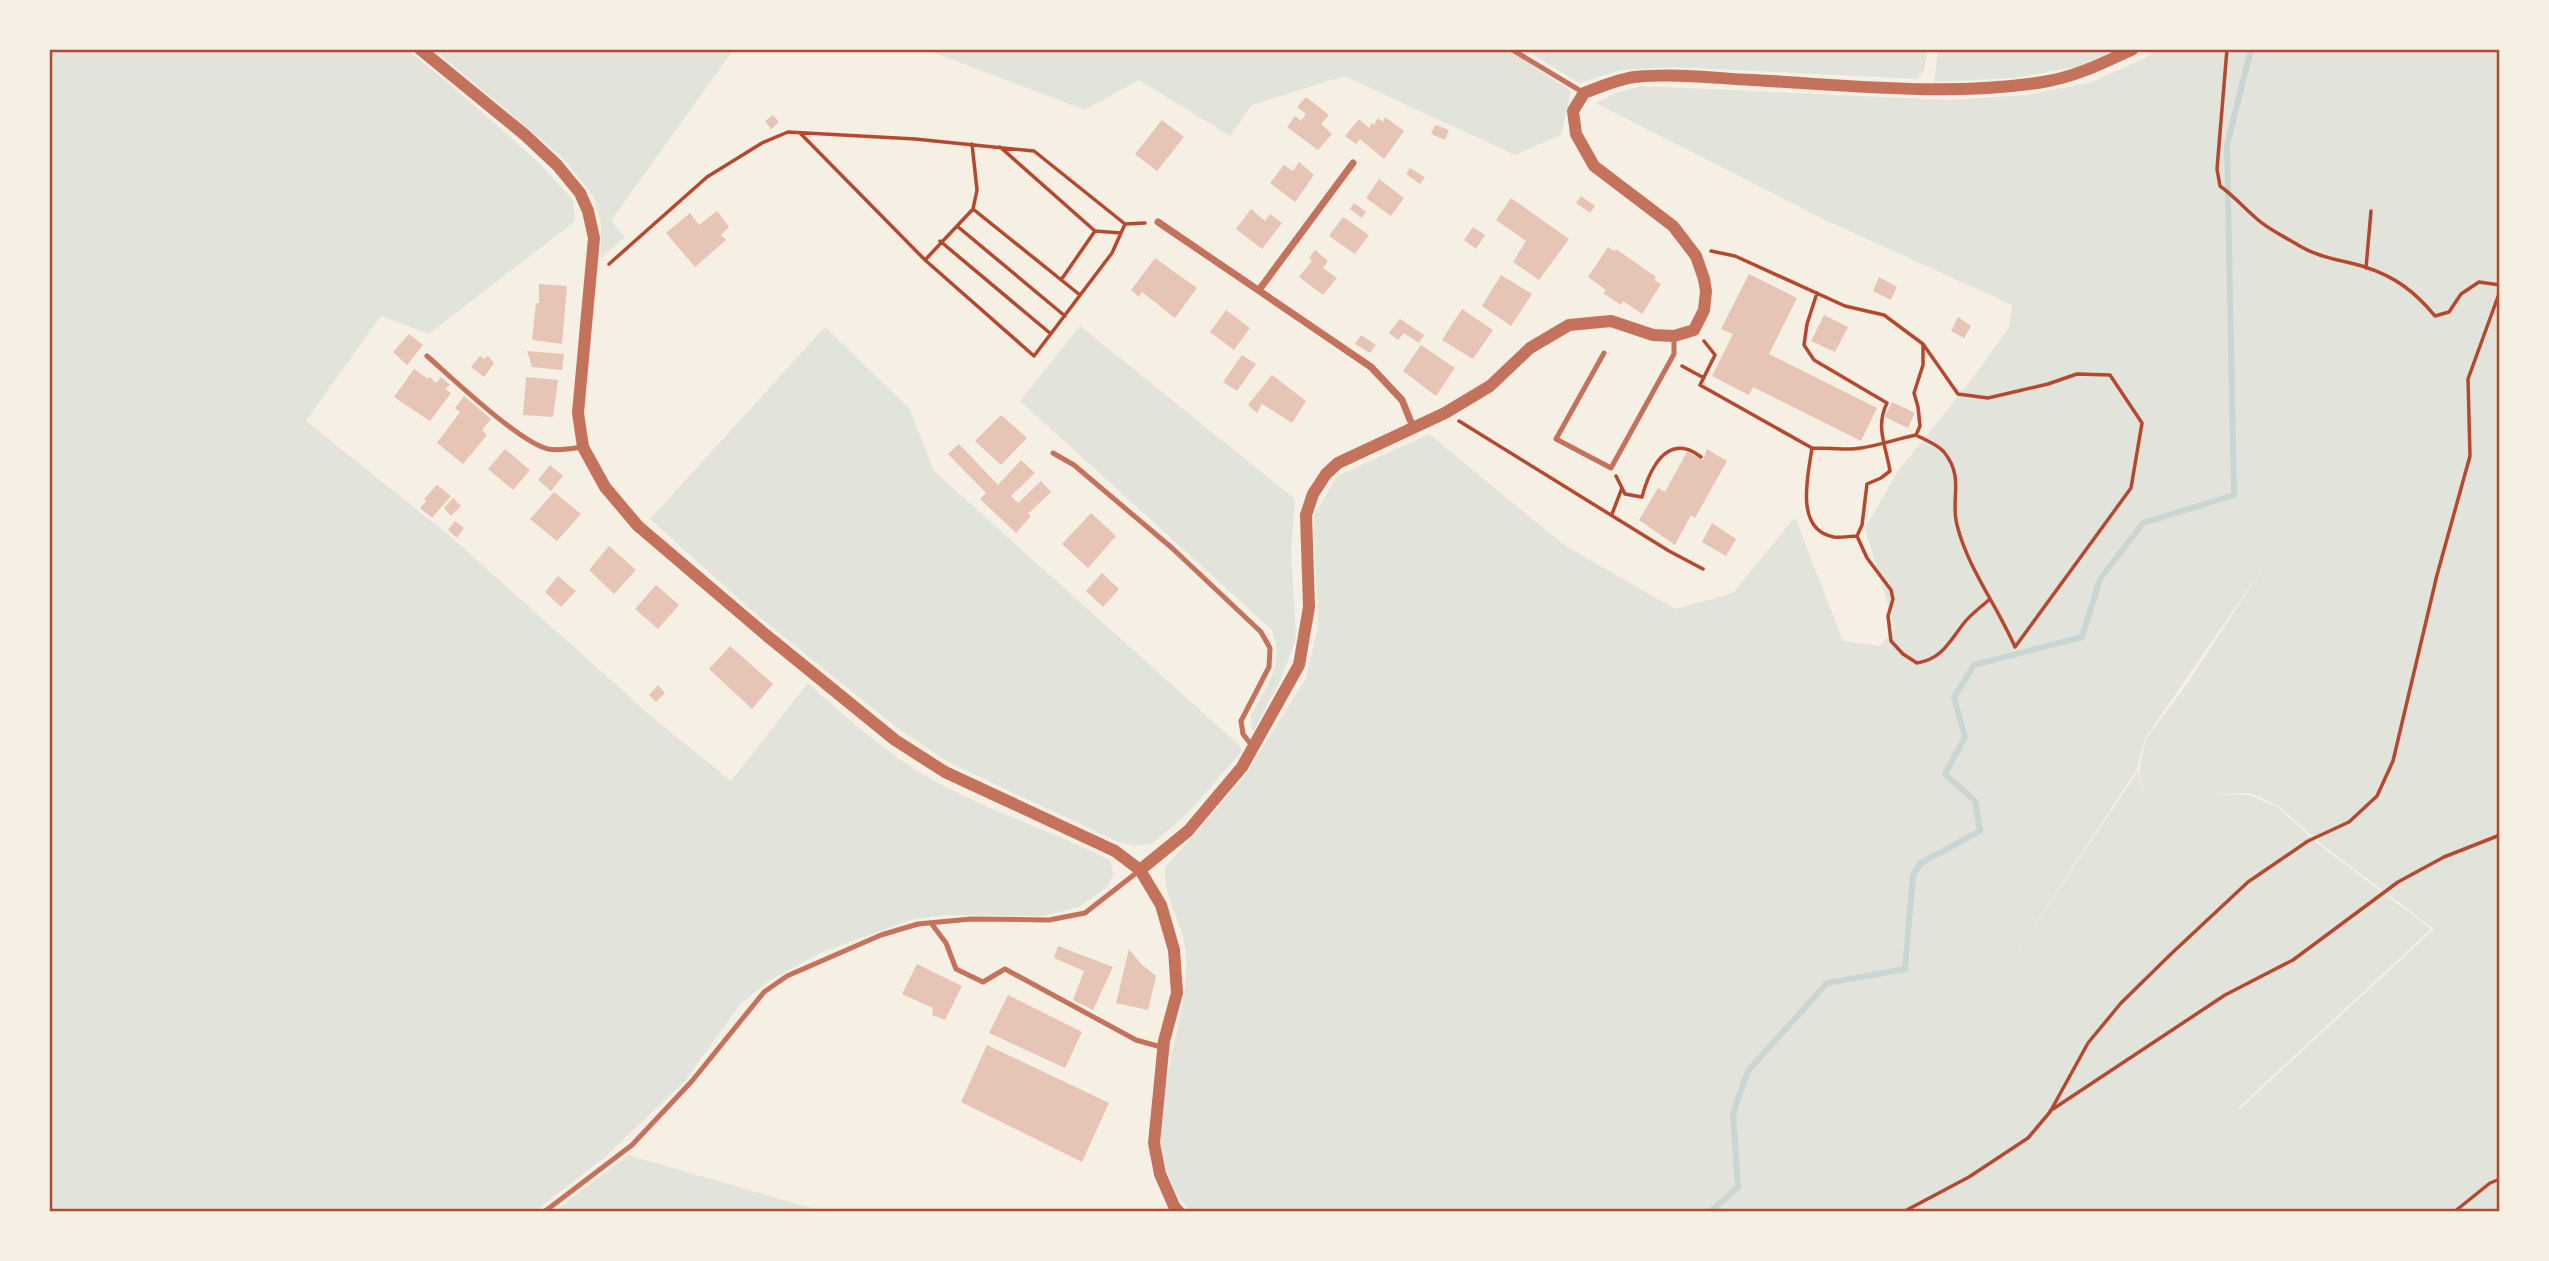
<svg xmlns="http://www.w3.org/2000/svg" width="2549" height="1261" font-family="'Titillium Web',sans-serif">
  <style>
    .green { fill: #e2e4dc; fill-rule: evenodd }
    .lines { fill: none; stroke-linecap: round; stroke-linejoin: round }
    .stream { stroke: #c9d6d2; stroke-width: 6 }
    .building { fill: #e6c5b7 }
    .path { stroke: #b5482f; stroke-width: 3.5 }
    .service { stroke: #c5725c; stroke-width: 5 }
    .minor { stroke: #c5725c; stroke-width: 7 }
    .tertiary { stroke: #c5725c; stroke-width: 12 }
    .neatline { fill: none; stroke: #b5482f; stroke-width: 2.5 }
  </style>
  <rect width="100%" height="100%" fill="#f6efe4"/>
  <path class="green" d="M49,49H406L452,86L536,160L573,200L575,221L429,334L381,316L306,421L451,537L651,716L731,781L808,683C847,718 889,756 935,781C991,812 1053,831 1110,860L1114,875L1106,888L1079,907L1043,916L947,915L910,920L822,952L770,980L741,1003L685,1081L606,1156L534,1212H49Z
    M434,49H734L611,221L625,237L601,258V224L594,197L564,159Z
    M924,49H1507L1571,91L1561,135L1515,155L1344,76L1252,105L1230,136L1139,80L1085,110Z
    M1524,49H1928L1924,70L1917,79L1676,67L1621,70L1579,83Z
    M1938,49H2118L2076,67L2014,78L1934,82Z
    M2158,49H2500V1212H1191C1123,1136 1191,1040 1186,954C1184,923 1163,900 1165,867L1243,779L1306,678L1318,626L1314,515L1337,476L1429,434L1564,545L1675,609L1733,593L1795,517L1843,641L1880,646L1895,628L1865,529L1898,471L1965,388L2009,328L2012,305L1823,219L1596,103L1615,93L1642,86L1950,100L2026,95L2092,82L2147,57ZM2268,560L2187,684L2146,739L2139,770L2145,796L2138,771L1996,984L2137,769L2145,738ZM2251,793L2280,807L2320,843L2434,929L2240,1109L2239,1107L2431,929L2318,844L2279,808L2249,795H2213Z
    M1080,326L1295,499L1291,550L1296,638L1281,679L1253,732L1250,718C1266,683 1285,671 1272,630L1020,401Z
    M825,327L909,408L934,471L1240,746L1242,751L1188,813L1153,843L1135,846L1116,841L946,761L896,727L751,610L650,519Z
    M628,1155L825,1212H554Z"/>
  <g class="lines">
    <path class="stream" d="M1710,1212L1738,1187L1733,1113L1748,1071L1827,983L1905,969L1913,875L1921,863L1980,831L1975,801L1945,774L1965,737L1954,697L1974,665L2082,637L2100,579L2143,523L2234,495L2227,145L2251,49"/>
  </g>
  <path class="building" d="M1306,97L1329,115L1321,124L1332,134L1318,150L1287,127L1295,116L1301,121L1306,114L1297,107Z
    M773,115L779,122L771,129L765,121Z
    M1385,117L1404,131L1384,159L1360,139L1356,144L1345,136L1359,119L1369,128L1372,123L1374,125L1378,118L1383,122Z
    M1162,120L1184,137L1157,171L1135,154Z
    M1435,125L1449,130L1445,140L1431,134Z
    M1299,162L1314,175L1295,202L1270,183L1284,165L1293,171Z
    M1410,168L1425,177L1420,184L1406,174Z
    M1379,179L1404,198L1391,216L1366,198Z
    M1581,196L1595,206L1590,213L1576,203Z
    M1511,198L1569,239L1539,280L1513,262L1526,241L1496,220Z
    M1354,203L1366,212L1362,218L1350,209Z
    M1251,209L1265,221L1270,214L1282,223L1262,249L1236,229Z
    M717,211L729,227L721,235L726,240L695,267L666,233L690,213L699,225Z
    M1343,217L1369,235L1355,254L1329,236Z
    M1473,227L1485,235L1476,249L1464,240Z
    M1608,247L1614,251L1616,249L1656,277L1654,280L1661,284L1642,314L1623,301L1621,305L1603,293L1606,290L1588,277Z
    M1315,250L1328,261L1323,268L1337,278L1323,295L1299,277L1312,261L1309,258Z
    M1155,258L1197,288L1175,318L1142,292L1139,297L1131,290Z
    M1749,274L1797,298L1769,354L1877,408L1861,441L1753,387L1749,395L1712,376L1733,334L1721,329Z
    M1501,275L1532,294L1511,326L1482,306Z
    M1879,277L1897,287L1891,300L1873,291Z
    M539,284L567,286L562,344L532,340L536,303H539Z
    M1462,309L1493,330L1473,359L1442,340Z
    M1226,310L1250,328L1234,350L1210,332Z
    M1824,315L1848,327L1835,352L1811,341Z
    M1958,317L1971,326L1964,338L1951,331Z
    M1400,319L1424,335L1419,343L1404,333L1398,340L1389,333Z
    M409,334L423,345L407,365L393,352Z
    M1361,335L1376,345L1370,353L1355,344Z
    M1421,345L1455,368L1436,396L1403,371Z
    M527,351L564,354L562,370L532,367Z
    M1242,355L1256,364L1237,391L1223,382Z
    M480,356L484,359L488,356L494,363L484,377L471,367Z
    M414,369L428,379L430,377L436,383L441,377L450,385L445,389L451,393L430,421L394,397Z
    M1272,375L1306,401L1292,423L1262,404L1257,413L1248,405Z
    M526,377L558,380L553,417L523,415Z
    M464,396L491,419L482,430L487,435L463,464L437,443L460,412L455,408Z
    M1892,402L1915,413L1908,428L1885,417Z
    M1001,415L1027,438L1001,465L975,441Z
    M959,444L998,485L1021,460L1035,473L1011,496L1018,503L1041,481L1051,492L1028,514L1031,516L1016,533L980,499L986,493L948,454Z
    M505,449L530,470L513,490L488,469Z
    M1707,449L1727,461L1695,518L1691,515L1675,545L1639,520L1658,488L1665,492L1687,452L1703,460Z
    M550,465L563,476L551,491L538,480Z
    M437,485L451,496L432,518L420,508L426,501L424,499Z
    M554,492L581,514L557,541L530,519Z
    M453,498L461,506L451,516L444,508Z
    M1091,513L1116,536L1088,568L1062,544Z
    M455,521L464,528L457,538L448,530Z
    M1712,523L1736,539L1726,556L1702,542Z
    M609,546L636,570L614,594L589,570Z
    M1102,573L1119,589L1103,607L1086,591Z
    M558,576L576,591L561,607L545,592Z
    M656,585L679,605L658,629L635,609Z
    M730,646L773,684L752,709L709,669Z
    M658,685L665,693L656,702L649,695Z
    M1058,946L1113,967L1093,1010L1073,1000L1084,971L1054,958Z
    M1129,949L1141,964L1156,976L1148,1010L1116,1003Z
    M917,964L962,986L945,1020L932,1015L933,1008L902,994Z
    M1008,995L1082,1032L1065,1068L989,1033Z
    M987,1045L1109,1103L1082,1162L961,1102Z"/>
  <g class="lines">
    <path class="path" d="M2227,49L2217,169L2220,186C2234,196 2244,208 2257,219C2268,229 2285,237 2298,245C2319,258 2342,260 2365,267C2396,277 2415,292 2435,316L2449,312L2461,294L2479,282L2500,285
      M800,133L925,260L1034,356L1112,253L1125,224
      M1000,147L1095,231L1121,233
      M973,209L1080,295
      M957,226L1065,316
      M940,241L1051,334
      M1711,251L1735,256L1845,306L1884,315L1923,344L1958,394L1988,398L2048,384L2077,374L2110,375L2142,423L2131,488L2015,647
      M925,260L973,209L977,190L972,144
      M609,264L707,177L762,143L788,132L915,139L1034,151L1125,224L1145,223
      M2366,268L2371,211
      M1061,280L1095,231
      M1817,293L1807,324L1804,345L1814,360L1887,403C1875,427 1886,446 1890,471L1881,478L1867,484L1862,525L1857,536C1850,536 1841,538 1834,537C1794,530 1808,475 1812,448C1825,448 1838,449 1851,449C1873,448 1895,439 1916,435
      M1704,341L1715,355L1700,385L1812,448
      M1923,345V365L1914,393L1918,407L1920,426L1916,435C1925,440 1937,444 1944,452C1965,478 1950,499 1957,525C1968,569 1997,605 2015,647
      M1682,366L1704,378
      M1459,421L1669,551L1703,569
      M1622,488L1625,494L1642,497C1647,478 1660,443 1686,449C1691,450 1697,454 1701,457
      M1612,514L1622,488L1616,476
      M1857,536L1867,558L1891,590L1893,599L1888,616L1891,641L1903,654L1917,663C1942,659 1949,642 1964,623C1971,614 1981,607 1990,599
      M2050,1111L2225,995L2293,960L2398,882L2444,857L2500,835
      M1903,1212L1969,1177L2028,1138L2050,1112L2088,1043L2121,1003L2172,953L2248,882L2308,841L2349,822L2377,796L2393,761L2437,575L2470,456L2468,379L2500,291
      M2454,1212L2490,1183L2500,1179"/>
    <path class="service" d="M1511,49L1584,93
      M1604,353L1556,439L1611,468L1674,354V336
      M427,356C451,377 520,443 548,449C559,451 570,449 581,447
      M1053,453L1074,465L1172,548L1261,632L1270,648L1269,667L1241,721L1243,734L1253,747
      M931,923L946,943L956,969L983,982L1005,969L1136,1040L1161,1047
      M544,1212L632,1145L692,1081L764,992L787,976L881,935L918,924L971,919L1049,920L1085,913L1140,870"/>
    <path class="minor" d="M1158,222L1371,367L1402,400L1413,427
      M1259,290L1353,163"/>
    <path class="tertiary" d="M420,49L525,135L557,165L580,193L588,211L594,238L578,413L583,447L605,487L638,526L766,635L895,740L945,772L1115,851L1140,870L1161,905L1174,950L1177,993L1164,1041L1154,1143L1160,1174L1174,1206L1179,1212
      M1140,870L1188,831L1242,767L1299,665L1309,607L1306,515L1313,494L1326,474L1338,463L1445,413L1490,386L1530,348L1569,325L1611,321L1653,335L1674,336L1694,330L1704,310L1706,291L1704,279L1696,256L1673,226L1594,166L1576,134L1573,111L1584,93C1600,87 1618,79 1635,77C1673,73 1713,78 1752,80C1848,85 1947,97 2043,82C2075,77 2103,63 2133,49"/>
  </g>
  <rect width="2549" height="1261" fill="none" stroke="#f6efe4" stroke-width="102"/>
  <rect x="51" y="51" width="2447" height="1159" class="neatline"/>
</svg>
